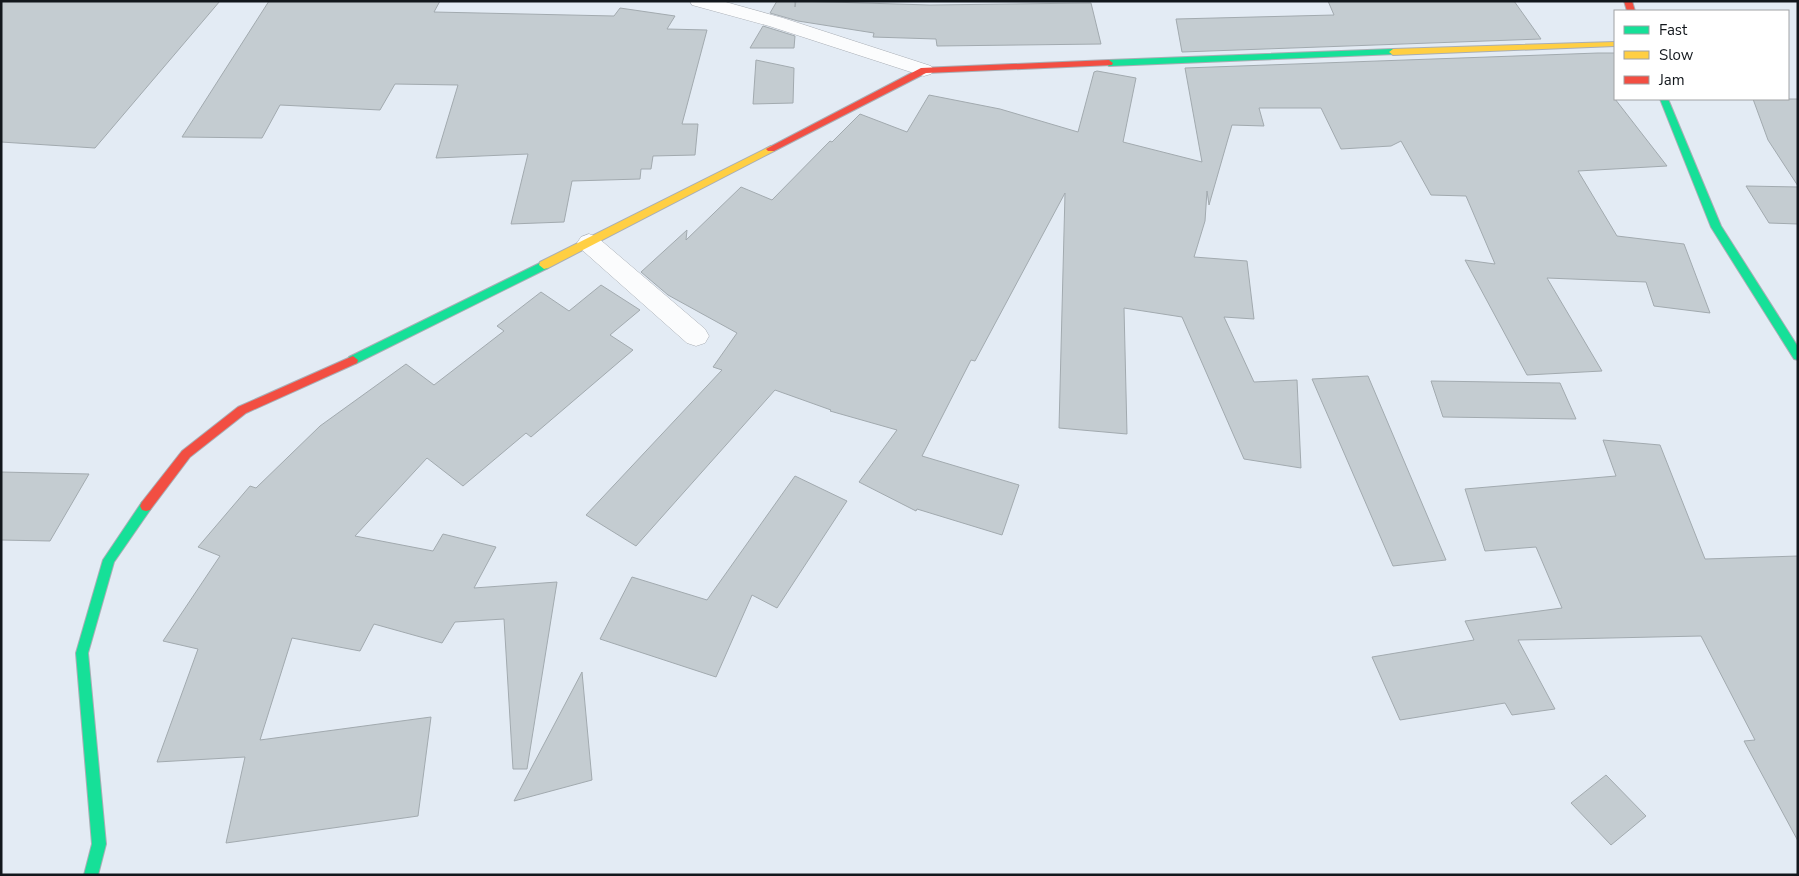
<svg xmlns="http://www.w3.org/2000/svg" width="1799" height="876" font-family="'Nunito Sans',sans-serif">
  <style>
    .building { fill: #c4ccd1; stroke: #a2aaaf }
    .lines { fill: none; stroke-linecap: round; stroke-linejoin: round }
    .street-casing { stroke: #a9aeb5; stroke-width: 1 }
    .fast-casing { stroke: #a9aeb5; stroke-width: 2 }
    .slow-casing { stroke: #a9aeb5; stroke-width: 2 }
    .jam-casing { stroke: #a9aeb5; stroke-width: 2 }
    .street { fill: #fbfcfd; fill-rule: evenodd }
    .fast { fill: #16e098; fill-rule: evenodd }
    .slow { fill: #ffcf43; fill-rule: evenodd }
    .jam { fill: #f24e42; fill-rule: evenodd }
  </style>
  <rect width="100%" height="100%" fill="#e3ebf4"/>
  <path class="building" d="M1,1H220L95,148L1,142Z
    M269,1H440L434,12L614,16L620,8L675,16L667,29L707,30L682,124H698L695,155L653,156L651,169H641L640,179L572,181L564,222L511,224L528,154L436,158L458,85L395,84L380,110L280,105L262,138L182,137Z
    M777,1H795V7L796,1L930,5L1091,3L1101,44L937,46L936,39L873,37L874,33L798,21L770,13Z
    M1328,1H1514L1541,39L1182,52L1176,19L1334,15Z
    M763,26L795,36L794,48H750Z
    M1598,53H1615V99L1667,166L1578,171L1617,236L1684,244L1710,313L1654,306L1646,282L1547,278L1602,371L1527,375L1465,260L1495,264L1466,196L1431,195L1401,141L1391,146L1341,149L1321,108H1259L1264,126L1232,125L1209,205L1207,191L1205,221L1194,257L1247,261L1254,319L1224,317L1254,382L1297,380L1301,468L1244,459L1182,317L1124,308L1127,434L1059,428L1065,193L975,361L971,360L922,456L1019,485L1002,535L917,509L916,511L859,482L897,430L830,411L831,410L775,390L636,546L586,515L722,370L713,367L737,333L668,295L641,272L687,230L686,240L741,187L772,200L830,141L832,142L860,114L907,132L929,95L1000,109L1078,132L1094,72L1097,71L1136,78L1123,142L1202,162L1185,68Z
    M756,60L794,68L793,103L753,104Z
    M1753,99H1798V186L1768,140Z
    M1746,186L1798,187V224L1769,223Z
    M601,285L640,310L610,335L633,350L531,437L526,433L463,486L427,458L355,536L433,551L443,534L496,547L474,588L557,582L527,769H513L504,619L455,622L442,643L374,624L360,651L292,638L260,740L431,717L418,816L226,843L245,757L157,762L198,649L163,641L220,556L198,547L250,486L256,488L320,426L406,364L434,385L504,331L497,326L541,292L569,311Z
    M1368,376L1446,560L1393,566L1312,379Z
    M1431,381L1560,383L1576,419L1443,417Z
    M1603,440L1660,445L1705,559L1798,556V841L1744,741L1755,740L1701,636L1518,640L1555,709L1512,715L1505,703L1400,720L1372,657L1474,640L1465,621L1562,608L1536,547L1485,551L1465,489L1616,476Z
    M1,472L89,474L50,541L1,540Z
    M795,476L847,501L777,608L752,595L716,677L600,639L632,577L707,600Z
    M582,672L592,780L514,801Z
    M1606,775L1646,816L1611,845L1571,803Z"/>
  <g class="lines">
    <defs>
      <path id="street" d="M690,1H722L783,18L931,66L934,70L931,74L924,76L917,74L769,26L692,5Z
        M589,234L597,237L705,329L709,336L705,343L696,346L687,343L581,249L577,243L581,237Z"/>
      <path id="fast" d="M1393,49L1397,52L1396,54L1109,66L1105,63L1109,60Z
        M1660,99H1668L1721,226L1798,347V360L1794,359L1711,227Z
        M544,261L549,265L548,268L357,363L353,364L348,360L349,357Z
        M146,501L150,502L152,506L150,510L114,562L88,653L106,844L98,875H84L92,844L76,653L103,560L142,502Z"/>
      <path id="slow" d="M1615,42V46L1393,55L1389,52L1393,49Z
        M771,146L774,147V151L548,268L544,269L539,265L540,262Z"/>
      <path id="jam" d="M1624,1H1632L1635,11H1627Z
        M1109,60L1113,63L1112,65L926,73L774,151H768L766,149L921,68Z
        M353,356L358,360L357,363L246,413L190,457L150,510L146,511L142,510L140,506L142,502L182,451L238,407Z"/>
    </defs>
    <use href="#street" class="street-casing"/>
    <use href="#fast" class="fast-casing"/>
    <use href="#slow" class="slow-casing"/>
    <use href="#jam" class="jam-casing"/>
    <use href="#street" class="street"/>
    <use href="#fast" class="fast"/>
    <use href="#slow" class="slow"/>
    <use href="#jam" class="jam"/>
  </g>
  <rect width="1799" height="876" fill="none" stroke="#12171c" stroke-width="5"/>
  <rect x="1614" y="10" width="175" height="90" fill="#ffffff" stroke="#a0a2a4"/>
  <rect x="1624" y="26" width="25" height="8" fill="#16e098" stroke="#a0a2a4"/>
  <text x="1659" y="35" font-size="15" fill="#12171c">Fast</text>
  <rect x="1624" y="51" width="25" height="8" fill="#ffcf43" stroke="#a0a2a4"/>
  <text x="1659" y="60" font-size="15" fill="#12171c">Slow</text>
  <rect x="1624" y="76" width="25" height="8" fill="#f24e42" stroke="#a0a2a4"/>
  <text x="1659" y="85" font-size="15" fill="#12171c">Jam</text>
</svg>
